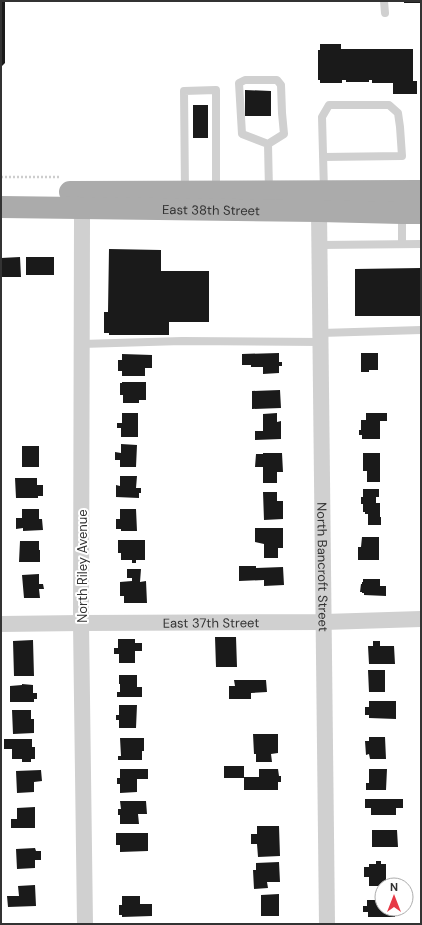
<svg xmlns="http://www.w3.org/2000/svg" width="422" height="925" font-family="'DM Sans',sans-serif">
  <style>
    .building { fill: #1a1a1a }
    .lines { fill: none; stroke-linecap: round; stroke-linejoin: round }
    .path { stroke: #cdcdcd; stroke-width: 2.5; stroke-dasharray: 2 2; stroke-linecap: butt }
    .lane { stroke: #d0d0d0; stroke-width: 8 }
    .street { stroke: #d0d0d0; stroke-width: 16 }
    .primary { stroke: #ababab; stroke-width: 22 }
    .labels { text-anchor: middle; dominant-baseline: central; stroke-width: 4; stroke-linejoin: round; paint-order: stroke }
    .street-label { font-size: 13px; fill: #333; stroke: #fff }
  </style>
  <rect width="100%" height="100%" fill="#fff"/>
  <path class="building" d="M1,1H5V63L1,67Z
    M404,1H421V3H404Z
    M320,44H341V49H413V81H417V94H393V83H372V80H369V82H346V80H342V83H320V80H318V50H320Z
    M245,90L271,91V116H245Z
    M193,105H208V138H193Z
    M109,249L161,250V271H209V322H169V335H109V333H104V312H108Z
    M20,257L21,277H1V258Z
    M26,257H54V275H26Z
    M421,268V316H355V269Z
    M279,353V362H282V366H279V373L263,374V367H251V365H242V354Z
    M361,353H378V370H369V372H361Z
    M122,354L152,355V368H145V376H122V371H118V360H122Z
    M122,382H146V400H139V403H123V395H120V383H122Z
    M280,390L281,408L252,409V391Z
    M122,413H138V437H121V428H117V423H122Z
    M277,413V422L281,421V439L255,440V431H263V414Z
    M366,413H387V421H380V439H362V435H359V430H361V420H366Z
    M121,444L137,445L136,467H120V460H115V452L121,453Z
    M22,446H39V467H22Z
    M263,453H282L283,472H277V483H263V467H255L256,454H263Z
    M363,453H380V482H367V471H363Z
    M120,476H137L136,488H141V493H139V498L116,497V485L120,486Z
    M15,478H37V485H43V496H38V498H16Z
    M363,489H379V497H376V503H380V517H381V525H368V514H365V512H363V504H361V497H363Z
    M263,492H277V501H283V519L264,520Z
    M22,509H39V519H42L43,530L23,531V528L16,529V518H22Z
    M120,509H136L137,531H121V529H116V519H120Z
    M255,528H283V548H278V558H264V544L255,542Z
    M362,537H379V560H358V547H361Z
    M118,540H145V560H136V563H132V560H121V553H118Z
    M20,541H39V550H40V562H19Z
    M239,566H256V568L283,567L284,585L264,586V580L239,581Z
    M127,569H141L140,582L146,581L147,603H124V596H120V582L132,581V578H127Z
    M39,574V584H43L44,589H39L40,598H24L22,575Z
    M363,579H380V586H386V596L364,595V593H362V592H360L361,584H362V582H363Z
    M215,637H236L237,667H216Z
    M118,639H135V643H142V651H135V663H119V654H114V648H118Z
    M33,640L34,676H14L13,641Z
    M373,641H380V646H394L395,664H369L368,646H373Z
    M368,670H385V692H369Z
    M119,675H137V687H142V697H117V692H120V684H119Z
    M234,680H266L267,692L251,693V699H229V686H235Z
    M22,684L33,685V693H37V699H34V702H10V686L22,685Z
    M369,701H396V719L369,718V715H365V707H369Z
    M119,705H137L136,728H119V720H116V715H119Z
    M12,710H31V719H34V733L13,734Z
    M253,734H278V753L271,754L272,762H256V754H254Z
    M369,737H385L386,759H370L369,754L366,755L365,741H369Z
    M120,738H144V751H142V760H118V756H121Z
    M4,739H32V747H35V759H31V762H22V759H12V749H4Z
    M224,766H244V777H259V769H278L279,776H281V782H278V790H244V778H224Z
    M120,769H148V779H137V792L120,793V784H117V778H120Z
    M369,769H387L386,790H366V783H369Z
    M41,770L42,781L34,782V792L17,793L16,771Z
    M365,799H403V808H396V815H371V808H365Z
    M120,801H146L147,814H138L139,824H120V815H118V809H121Z
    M35,807V828H11V819H17V808Z
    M257,826H279L280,856L258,857L257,844H251V834H257Z
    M372,830H397L398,847H372Z
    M116,833H148V851L120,852V845H116Z
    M35,848L36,851H41V860H35V868L17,869L16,849Z
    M376,861H381V864H386V885H382V886H369V877H364V867H369V864H376Z
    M279,862L280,882H267L268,888L254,889L253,870H256V863Z
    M35,885L36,906L8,907L7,896H19L18,886Z
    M279,894V916H261V895Z
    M122,896H140V904H152V916L122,917V915H119V905H122Z
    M367,900H382V909H395V917H368V912H363V906H367Z"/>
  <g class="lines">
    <path class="path" d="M1,177H60"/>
    <path class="lane" d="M384,1L385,13
      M268,144L284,134L282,113L281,85L277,80H245L239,83L242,134L268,144L269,191
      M323,157L402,156L400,127L398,113L389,105H329L322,117L324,191
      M185,192L184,91L216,90V191
      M402,214V244
      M320,245L421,244
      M321,333L421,330
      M82,344L182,341L321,342"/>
    <g class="street">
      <path d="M81,208L82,220L81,623L85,924"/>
      <path id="s1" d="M319,211L327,924"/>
      <path id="s2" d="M1,624L81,623L324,622L421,619"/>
    </g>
    <g class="primary">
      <path d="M70,192L421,191"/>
      <path id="s3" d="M1,207L319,211L402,213H421"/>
    </g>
  </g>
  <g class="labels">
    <g class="street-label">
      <text stroke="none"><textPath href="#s3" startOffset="210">East 38th Street</textPath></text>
      <text transform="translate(82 566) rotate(-90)">North Riley Avenue</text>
      <text stroke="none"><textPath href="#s1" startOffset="356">North Bancroft Street</textPath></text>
      <text stroke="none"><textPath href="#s2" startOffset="210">East 37th Street</textPath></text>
    </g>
  </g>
  <rect width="422" height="925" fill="none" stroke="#333333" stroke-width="4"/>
  <g transform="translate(394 897)"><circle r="19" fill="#ffffff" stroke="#adadad"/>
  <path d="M0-3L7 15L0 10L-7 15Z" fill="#e63946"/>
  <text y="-6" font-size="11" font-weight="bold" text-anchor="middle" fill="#333333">N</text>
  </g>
</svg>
